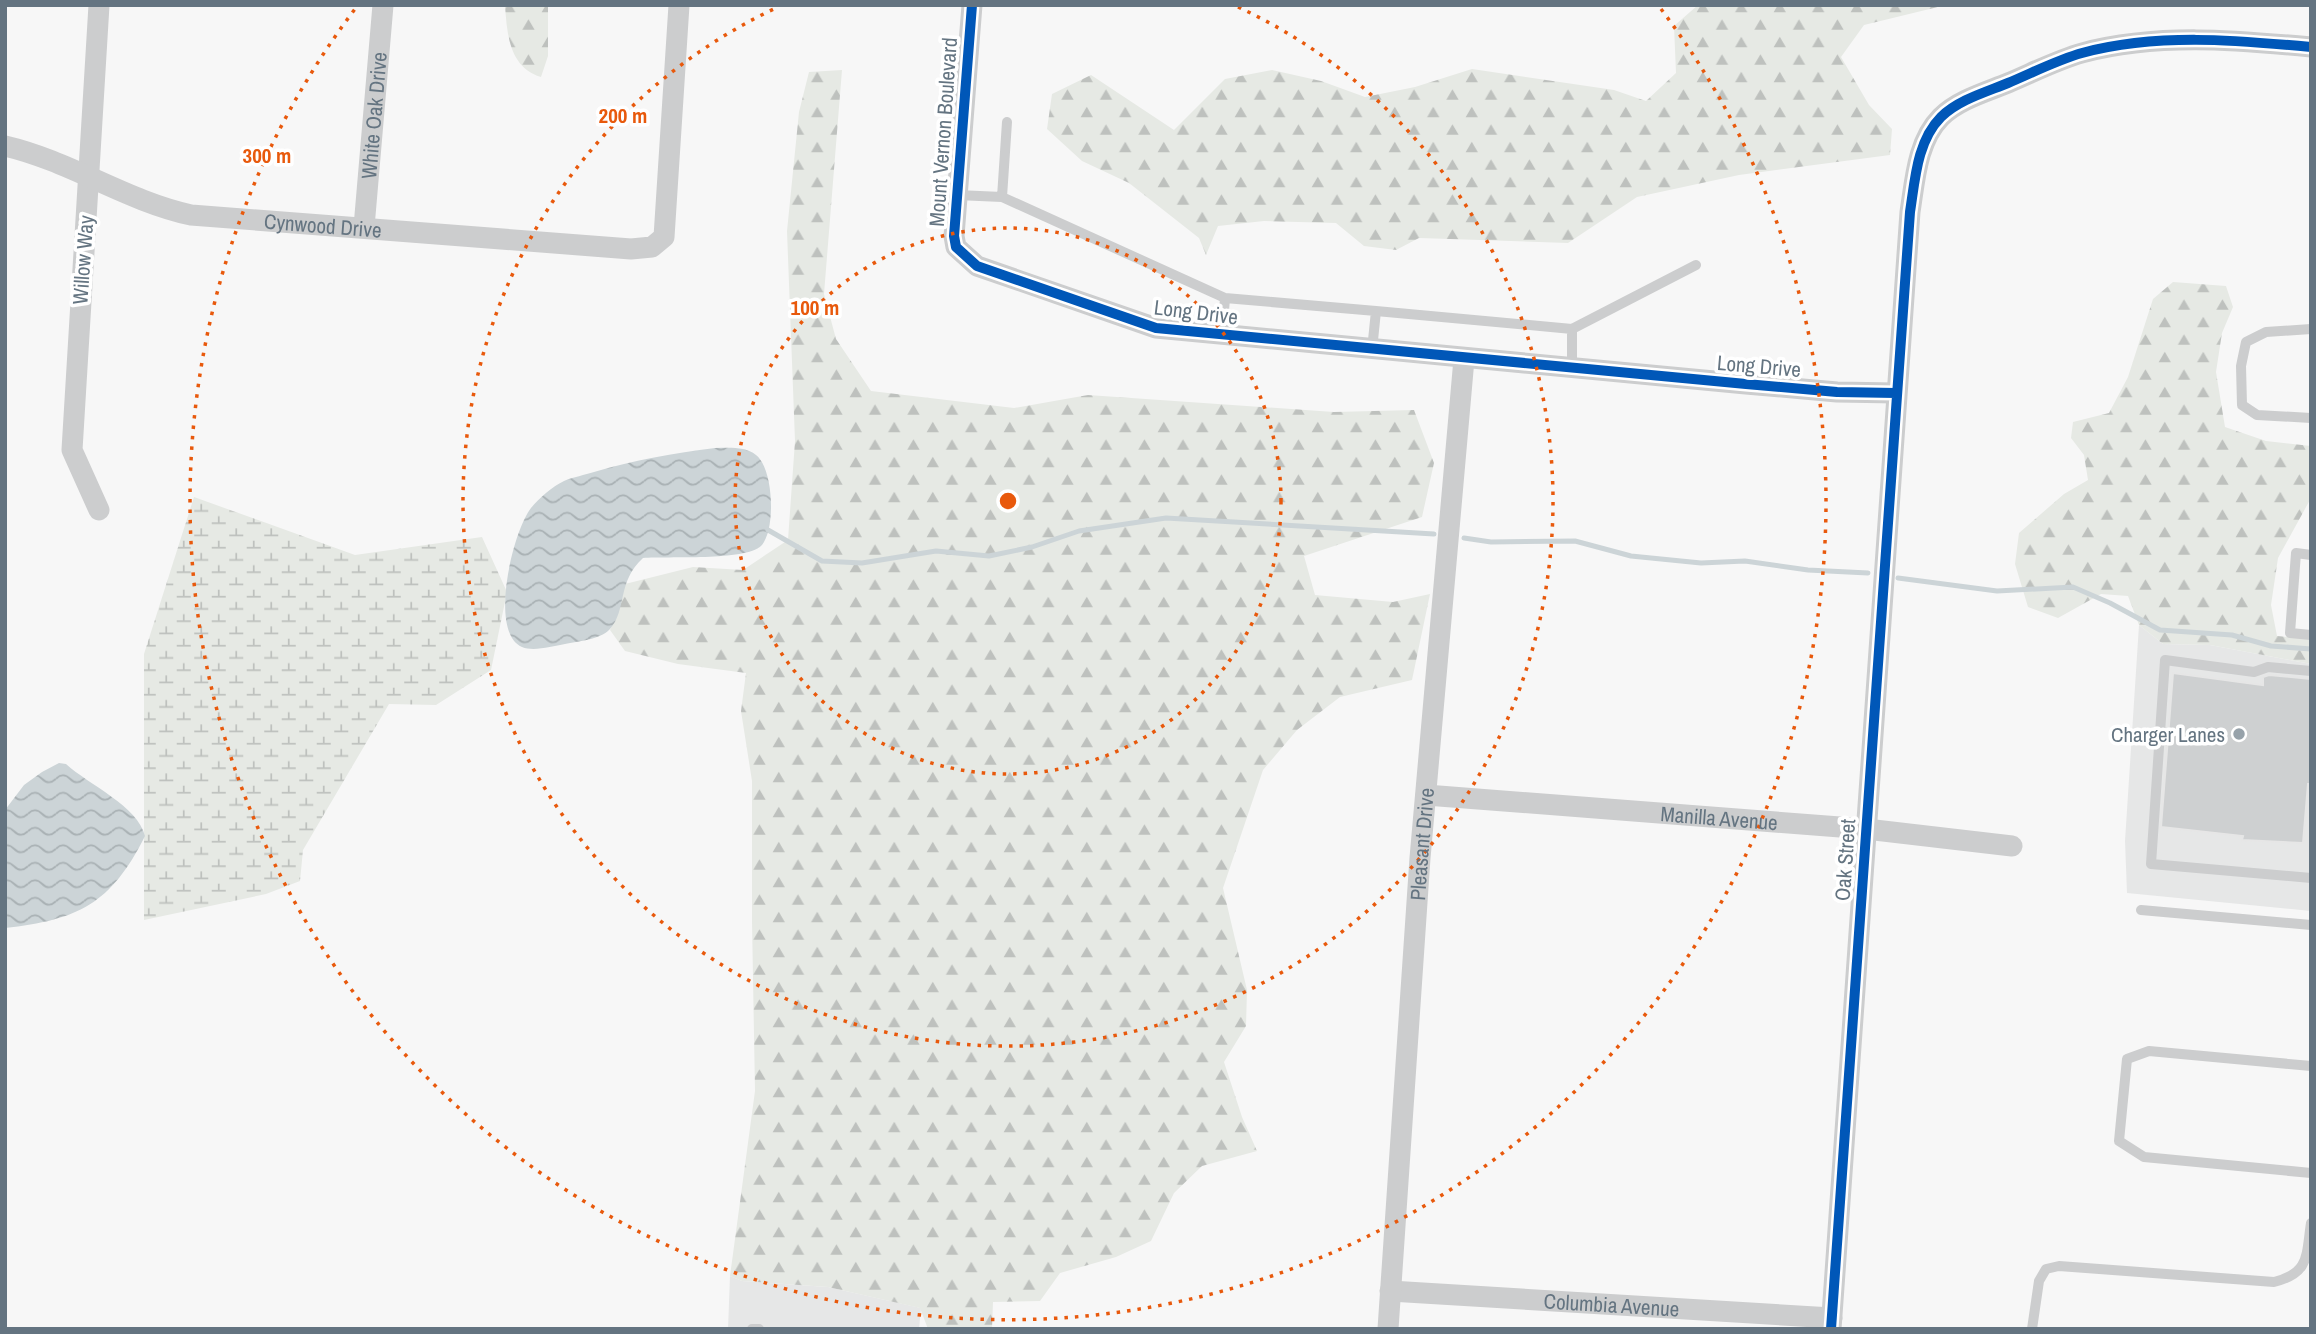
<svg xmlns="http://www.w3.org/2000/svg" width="2316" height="1334" font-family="'Archivo Narrow',sans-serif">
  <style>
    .built { fill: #e6e7e7 }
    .forest { fill: url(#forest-firs) }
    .wetland { fill: url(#wetland-marsh) }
    .water { fill: url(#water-waves) }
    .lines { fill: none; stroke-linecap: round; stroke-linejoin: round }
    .stream { stroke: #ccd4d7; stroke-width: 5 }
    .building { fill: #ced0d1; stroke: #e6e6e6; stroke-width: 2 }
    .service { stroke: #cccdce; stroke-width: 10 }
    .minor { stroke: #cccdce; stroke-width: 21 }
    .cycleway-casing { stroke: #fff; stroke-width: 15 }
    .cycleway { stroke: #0057b8; stroke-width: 10 }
    .ring { fill: none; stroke: #e8590c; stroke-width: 3.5; stroke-dasharray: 3.5 7 }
    .poi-dot { fill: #97a2aa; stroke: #fff; stroke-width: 2.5 }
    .labels { text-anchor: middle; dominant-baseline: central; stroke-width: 7; stroke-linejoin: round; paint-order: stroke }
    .street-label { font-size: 21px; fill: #647481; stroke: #fff }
    .poi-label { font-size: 21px; fill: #647481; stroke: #fff; text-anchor: end }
    .centre { fill: #e8590c; stroke: #fff; stroke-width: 3.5 }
    .ring-label { font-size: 21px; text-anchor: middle; font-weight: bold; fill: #e8590c; stroke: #fff; stroke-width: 7; stroke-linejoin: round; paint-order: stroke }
  </style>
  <defs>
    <pattern id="forest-firs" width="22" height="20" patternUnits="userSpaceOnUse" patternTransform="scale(1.75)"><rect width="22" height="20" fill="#e6e9e4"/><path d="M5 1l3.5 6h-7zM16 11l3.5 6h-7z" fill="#bec1be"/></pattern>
    <pattern id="wetland-marsh" width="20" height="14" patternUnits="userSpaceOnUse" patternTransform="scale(1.75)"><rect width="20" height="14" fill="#e6e9e4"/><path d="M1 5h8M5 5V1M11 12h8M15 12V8" fill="none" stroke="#bec1be"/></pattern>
    <pattern id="water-waves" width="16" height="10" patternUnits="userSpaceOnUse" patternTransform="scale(1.75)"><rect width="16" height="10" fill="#ccd4d7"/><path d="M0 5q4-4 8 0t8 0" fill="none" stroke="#a9b1b4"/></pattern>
  </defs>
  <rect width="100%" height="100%" fill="#f7f7f7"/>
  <path class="built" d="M2139,625L2163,644L2210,645L2311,664V911L2127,893L2125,841Z
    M730,1276L742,1281L828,1287L921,1308L919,1329H728Z"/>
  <path class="forest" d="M505,5H548V56L541,77C509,67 507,34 505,5Z
    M1698,5H1946L1864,25L1841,57L1869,105L1892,129L1890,155L1739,175L1637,197L1568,243L1419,238L1396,250L1364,246L1336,223L1264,221L1218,226L1206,255L1199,238L1129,183L1082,161L1047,129L1052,94L1091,75L1174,130L1225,79L1272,70L1321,81L1365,97L1415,87L1472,69L1614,90L1646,101L1676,73L1674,26Z
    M842,70L824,294L836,339L871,391L1014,408L1088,395L1334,412L1414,410L1434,463L1422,517L1304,556L1315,595L1393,602L1430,594L1412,680L1340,697L1297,730L1263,770L1223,888L1247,990L1246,1026L1224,1062L1242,1117L1257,1151L1202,1166L1174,1193L1151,1241L1116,1257L1060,1273L1040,1301L993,1302L992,1329H928L920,1308L828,1287L742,1281L730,1276L755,1091L752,922V781L741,711L746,673L678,664L625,651L610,630L619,609L625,584L693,567L743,570L788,540L795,441L787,231L799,112L809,72Z
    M2173,282L2226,286L2233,307L2222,333L2216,372L2225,427L2266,441L2311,446V498L2278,558L2271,605L2277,636L2311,639V664L2210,645L2163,644L2139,625L2128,596L2101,594L2058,618L2028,607L2015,564L2019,533L2064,494L2088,480L2084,455L2071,438L2073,422L2109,413L2128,377L2153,299Z"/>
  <path class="wetland" d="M194,497L355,555L482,537L507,592L491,670L436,705L389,704L303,850L300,881L266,894L144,920V654Z"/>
  <path class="water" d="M715,448C728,448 745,446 756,455C774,469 776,531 761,546C745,561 668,556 643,558C617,581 627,610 610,629C600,640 578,641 565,644C552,646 534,652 522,647C488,632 513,531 531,508C539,498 552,487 564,481C573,477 585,475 594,472C634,460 674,453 715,448Z
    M59,763L66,764C89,785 138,806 145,836C111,904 78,920 5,928V810L24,785L42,772Z"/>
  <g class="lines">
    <path class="stream" d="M768,530L822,561L862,563L936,551L989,556L1032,547L1079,531L1166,518L1434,534
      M1464,538L1491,542L1575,541L1631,556L1701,563L1745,561L1808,570L1868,573
      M1898,578L1997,591L2073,587L2110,603L2160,630L2232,635L2271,646L2311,649"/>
  </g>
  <path class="building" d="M2173,673L2263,685V677L2269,675L2311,679V784H2308L2303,843L2242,840L2243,836L2161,827Z"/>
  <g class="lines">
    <path class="service" d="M957,195L1002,197L1225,298
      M1002,197L1007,122
      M1572,329L1696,265
      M2311,329L2266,332L2246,342L2241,366L2242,405L2257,415L2311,418
      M1222,335L1225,298L1376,311
      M1372,350L1376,311L1572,329V369
      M2311,555L2296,553L2290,633L2311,635
      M2311,671L2268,667L2254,672L2165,660L2151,864L2311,878
      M2141,910L2311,925
      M2311,1066L2149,1051L2127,1059L2119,1141L2144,1157L2311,1173
      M752,1329H759
      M2032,1329L2039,1281L2046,1269L2059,1266L2274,1282C2310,1273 2306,1256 2311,1223"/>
    <g class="minor">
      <path d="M99,5L72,450L99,510"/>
      <path d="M972,5L954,236L956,247L977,266L1156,328L1746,384L1837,392L1896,393"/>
      <path id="s1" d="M5,146C70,161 126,201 191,215L631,249L652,247L664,237L679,5"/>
      <path id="s2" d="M364,227L383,5"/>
      <path id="s3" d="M1426,795L1866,829L2012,846"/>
      <path id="s4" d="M1390,1291L1832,1318"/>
      <path id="s5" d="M1388,1329L1420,858L1464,359"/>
      <path d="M1831,1329L1910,212C1915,180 1917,141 1941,117C1958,100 1986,92 2008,83C2032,73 2057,60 2082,53C2157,33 2235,40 2311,47"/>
    </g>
    <defs>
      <path id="cycleway" d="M972,5L954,236L956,247L977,266L1156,328L1746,384L1837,392L1896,393
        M1831,1329L1910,212C1915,180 1917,141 1941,117C1958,100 1986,92 2008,83C2032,73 2057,60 2082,53C2157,33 2235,40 2311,47"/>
    </defs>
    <use href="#cycleway" class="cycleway-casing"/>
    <use href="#cycleway" class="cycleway"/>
  </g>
  <g class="ring">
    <circle cx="1008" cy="501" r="273"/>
    <path d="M1238 7A545 545 0 1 1 778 7"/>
    <path d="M1661 9A818 818 0 1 1 355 9"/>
  </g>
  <circle class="poi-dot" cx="2239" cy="734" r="7"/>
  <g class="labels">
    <g class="street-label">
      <text stroke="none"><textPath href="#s2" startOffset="112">White Oak Drive</textPath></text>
      <text transform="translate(943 132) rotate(-86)">Mount Vernon Boulevard</text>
      <text stroke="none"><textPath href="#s1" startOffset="331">Cynwood Drive</textPath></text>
      <text transform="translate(83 260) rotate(-86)">Willow Way</text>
      <text transform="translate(1196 312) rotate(7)">Long Drive</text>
      <text transform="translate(1759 366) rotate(5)">Long Drive</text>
      <text stroke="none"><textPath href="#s3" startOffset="294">Manilla Avenue</textPath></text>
      <text stroke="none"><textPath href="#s5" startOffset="486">Pleasant Drive</textPath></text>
      <text transform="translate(1845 860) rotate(-86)">Oak Street</text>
      <text stroke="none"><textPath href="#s4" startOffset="222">Columbia Avenue</textPath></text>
    </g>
    <g class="poi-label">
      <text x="2225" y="734">Charger Lanes</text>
    </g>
  </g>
  <circle cx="1008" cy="501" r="10" class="centre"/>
  <g class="ring-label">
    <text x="623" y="123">200 m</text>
    <text x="267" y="163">300 m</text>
    <text x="815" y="315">100 m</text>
  </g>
  <rect width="2316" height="1334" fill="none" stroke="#647481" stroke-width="14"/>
</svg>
